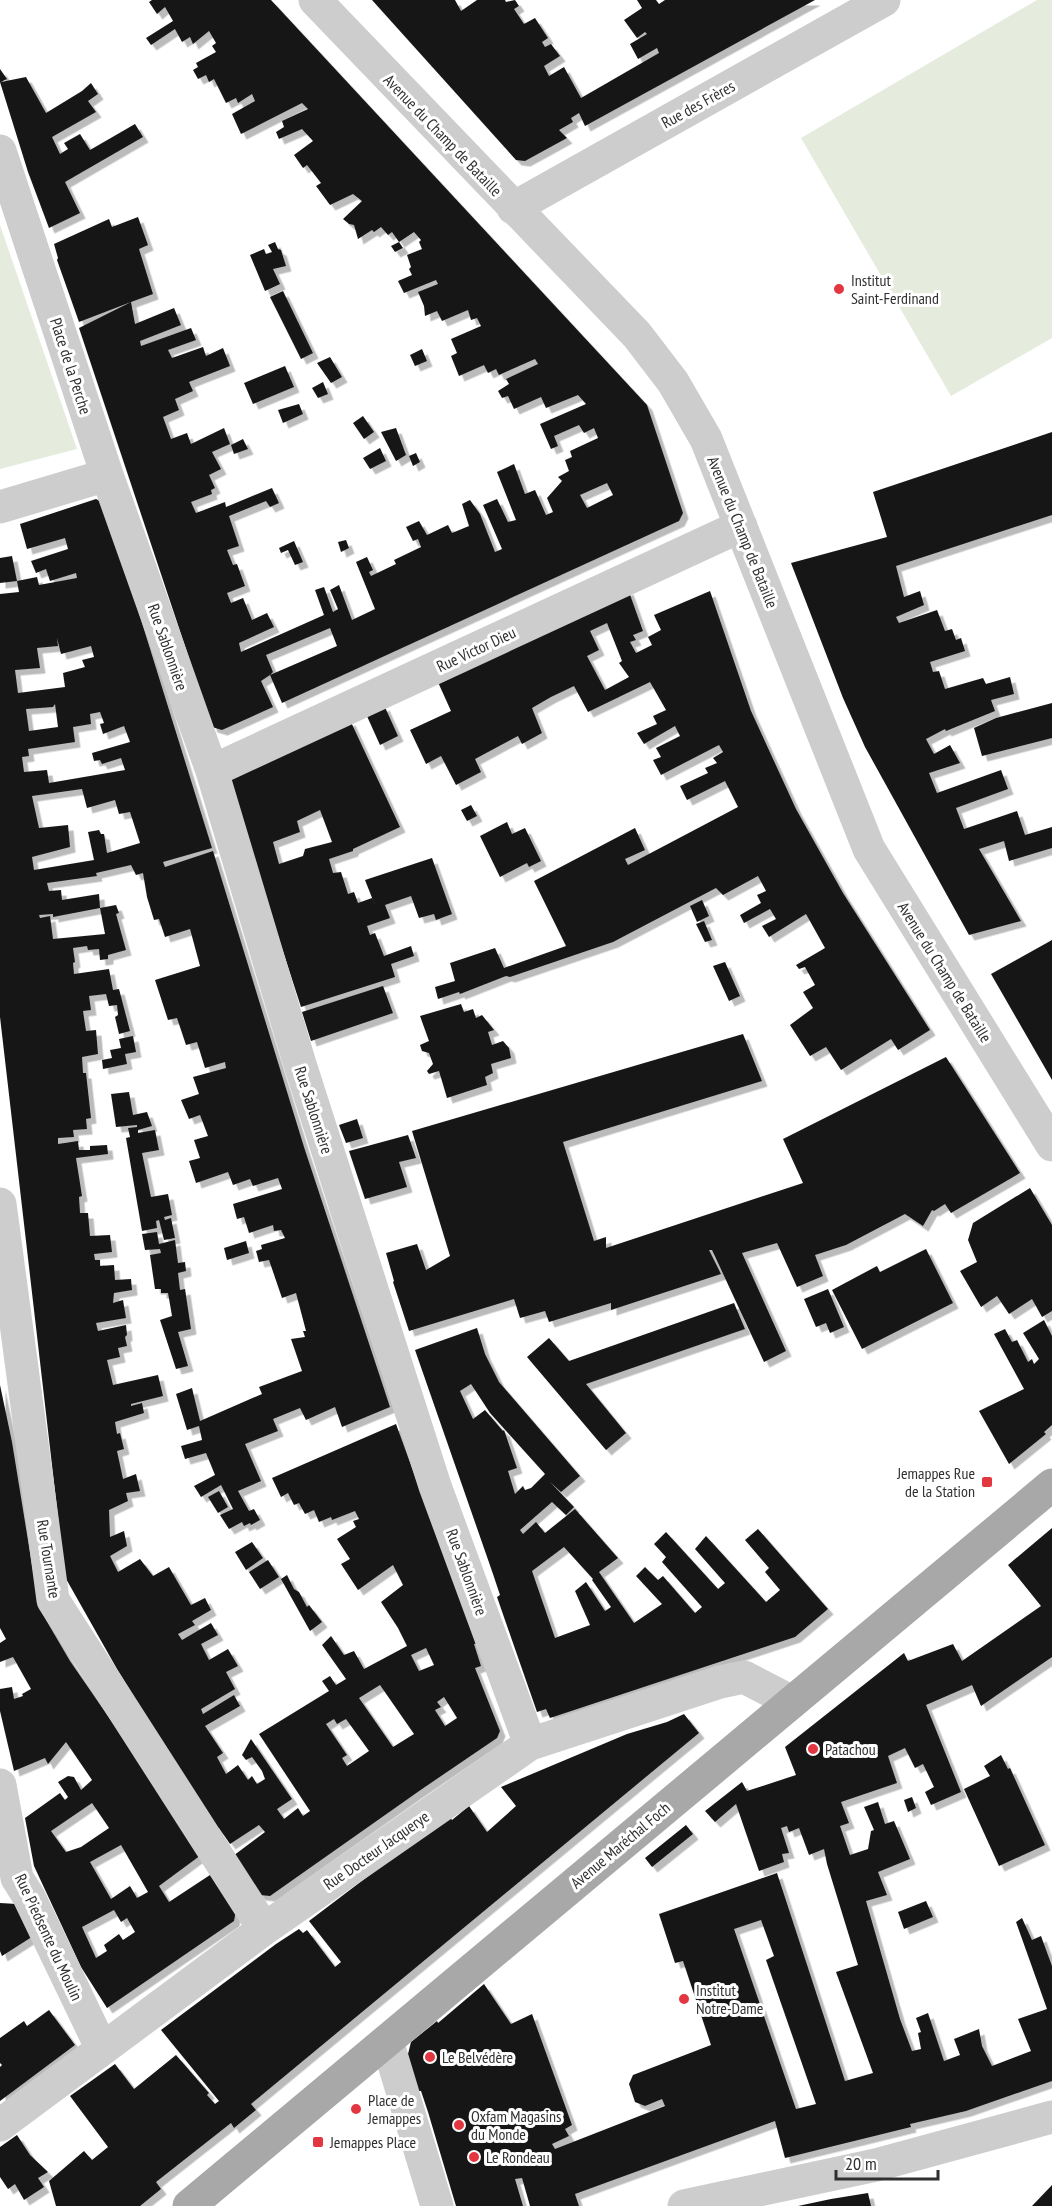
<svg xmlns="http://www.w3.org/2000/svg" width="1052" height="2206" font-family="'PT Sans Narrow',sans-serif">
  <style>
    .green { fill: #e5ecde }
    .building { fill: #171717; fill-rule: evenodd; filter: url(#shadow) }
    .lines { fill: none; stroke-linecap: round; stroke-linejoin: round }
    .minor { stroke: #cdcdcd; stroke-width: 33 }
    .major { stroke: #a8a8a8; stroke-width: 33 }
    .poi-dot { fill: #e23640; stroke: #fff; stroke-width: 2 }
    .labels { text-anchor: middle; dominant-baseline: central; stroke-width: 6; stroke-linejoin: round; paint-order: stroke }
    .street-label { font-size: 16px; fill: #303030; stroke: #fff }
    .poi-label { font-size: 16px; fill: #303030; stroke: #fff; text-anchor: start }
  </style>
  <defs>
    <filter id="shadow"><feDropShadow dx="5.5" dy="5.5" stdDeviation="0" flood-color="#0004"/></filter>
  </defs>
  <rect width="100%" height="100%" fill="#fff"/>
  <path class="green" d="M1037,0H1052V338L951,396L801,138Z
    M0,225L77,449L0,469Z"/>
  <path class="building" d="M152,0H271L647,405L683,513L679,521L282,703L270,675L261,681L273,707L222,730L212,727L79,328L131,302L79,322L57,260L58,258L54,244L109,219L112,227L138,217L148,245L139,249L153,294L131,302L135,324L174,308L181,325L140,341L141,346L191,328L196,340L168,350L172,358L203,347L206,356L223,348L230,366L189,382L193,391L175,399L179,410L163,417L171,439L187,433L191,444L224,428L230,444L212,452L221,469L209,475L215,488L211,490L212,494L191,502L196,513L225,502L226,507L272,488L279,503L270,507L266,501L229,516L239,546L227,550L233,565L237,564L245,586L227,593L231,603L243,598L252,620L267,613L274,627L239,643L241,652L324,615L315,590L324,587L333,612L338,609L330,590L339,585L352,620L375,609L356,562L367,557L373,570L369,572L371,576L396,564L394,560L421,547L418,539L413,541L406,527L419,521L427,535L448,525L452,533L469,526L462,504L470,500L480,514L495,552L502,549L483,505L497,499L508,522L516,520L497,472L514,464L525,494L535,490L546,515L553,512L547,498L562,481L558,477L569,471L565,460L572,457L570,451L598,438L594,428L584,433L579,425L554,436L558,446L551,449L540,424L586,404L578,395L546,408L541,397L514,409L508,396L502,398L498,391L509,384L506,379L538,364L535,359L499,375L496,369L488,373L484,365L459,376L451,356L457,353L451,339L481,326L477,318L471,320L468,310L442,321L437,311L425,316L424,306L418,292L438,284L436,280L404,293L398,281L412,275L409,269L411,267L407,255L422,249L419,242L421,240L414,232L399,242L392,232L388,235L381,227L374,232L372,230L358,239L354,225L349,224L343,219L362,201L353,194L330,205L316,186L321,183L307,165L303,168L294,155L313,141L302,129L279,139L276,132L284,127L282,121L308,109L302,103L241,134L232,114L255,101L252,94L238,103L236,98L226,103L214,79L209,82L206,75L198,79L193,70L198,67L196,63L216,52L212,46L216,43L209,31L193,44L190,37L182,42L175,29L151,45L146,38L173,21L165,7L157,14L149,2ZM607,483L613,495L587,508L580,495ZM330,628L337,646L270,675L273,672L266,655Z
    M372,0H455L461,11L477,0H505L506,2L515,0L519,6L514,9L524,24L535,18L548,38L542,42L545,47L551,44L560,56L544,66L549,76L564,67L581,98L659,53L657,48L638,59L630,44L647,34L645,32L637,38L624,20L642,8L637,0H656L659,4L665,0H815L585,126L579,113L571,118L573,122L559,130L567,138L525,161L516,160Z
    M0,69L7,79L1,82L26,77L46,113L82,91L91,83L98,94L88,101L96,112L52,137L60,154L68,149L64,143L80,134L90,150L135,124L143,137L65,182L80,213L49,228L28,172L0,82Z
    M275,242L278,249L281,250L286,266L273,269L280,284L265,291L250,255L264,249L266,254L272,252L268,245Z
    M399,242L403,248L395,252L391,246Z
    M283,291L313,353L301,359L270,297Z
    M422,349L427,361L415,366L410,355Z
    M330,357L342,377L331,383L317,363Z
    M285,366L294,387L253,404L244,383Z
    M323,382L328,394L318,398L312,388Z
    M299,404L303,414L283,423L278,410Z
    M363,416L374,432L364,439L353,423Z
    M396,428L406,455L396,461L381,432Z
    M1052,432V515L896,566L904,597L920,591L924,605L896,617L899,623L937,610L945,631L952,629L956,640L961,638L965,651L930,662L933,672L939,671L945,689L983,678L986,684L1010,677L1014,694L991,700L995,711L946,731L945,729L926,739L934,754L950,745L960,763L929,773L937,793L1001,770L1008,789L956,808L964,829L1017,811L1025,835L1052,827V848L1009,861L1004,841L979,849L1021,921L969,935L865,747L843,698L791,563L887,537L873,492Z
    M243,439L248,449L234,454L231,445Z
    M380,448L386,461L370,469L363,458Z
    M416,453L420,462L413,466L409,456Z
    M96,499L105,504L212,848L163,862L165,867L213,851L304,1147L390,1407L342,1427L335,1407L306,1420L300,1408L273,1419L278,1431L245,1444L261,1481L238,1491L249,1511L254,1509L260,1520L251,1525L250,1523L244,1526L242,1522L229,1529L220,1515L233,1509L221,1485L201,1497L194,1486L215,1475L206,1453L185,1459L181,1446L202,1440L199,1426L187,1430L176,1394L192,1388L200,1421L262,1394L259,1387L302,1371L291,1339L305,1337L303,1331H306L296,1293L282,1298L269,1260L259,1262L256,1251L262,1249L261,1245L285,1238L281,1230L274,1231L273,1225L249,1233L244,1217L237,1219L233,1204L282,1189L278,1178L253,1186L250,1179L233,1185L228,1172L196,1183L189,1161L200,1158L194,1140L208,1136L200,1115L189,1119L181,1100L199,1094L193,1077L226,1068L225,1062L205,1068L197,1042L186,1045L177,1018L168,1020L155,980L200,966L190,929L165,937L159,919L154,920L147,897L143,873L136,875L131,865L96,873L97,876L47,883L49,891L61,890L62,900L99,894L100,908L53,917V914L39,915L40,918L50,916L53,939L105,934L100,908L116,905L119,913L116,914L126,950L108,955V959L100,960L99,949L88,950L87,946L73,948L75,962L73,963L74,974L109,969L113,990L119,989L130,1031L119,1034L115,1017L118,1015L117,1005L109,1006L106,994L89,996L91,1010L83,1011L86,1031L96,1030L98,1054L82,1057L83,1073H86L91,1118L86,1119L87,1129L73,1130L74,1137L58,1138V1144L78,1141L79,1150H90V1146L107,1145L108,1154L76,1158L82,1196L79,1197L80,1213H88L90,1236L110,1235L112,1252L94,1254L95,1260H100V1266L114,1265L115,1280L131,1279L132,1290L114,1293L113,1303L123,1300L126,1318L96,1323L98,1331L126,1325L127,1335L125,1337L127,1346L118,1348L120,1357L107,1360L113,1385L158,1375L163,1396L131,1404V1406L142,1403L144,1413L115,1422L117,1434L120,1433L124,1449L117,1451L123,1479L136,1474L140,1491L126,1493L128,1501L109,1510L110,1537L124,1531L127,1546L110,1556L118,1572L140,1559L153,1576L169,1567L191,1605L205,1598L211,1610L192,1621L195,1625L178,1634L182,1640L211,1623L218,1635L201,1644L209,1660L228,1649L238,1666L226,1672L235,1689L201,1709L203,1714L234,1695L240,1706L205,1726L223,1753L217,1757L226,1774L238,1765L248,1780L252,1776L257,1784L265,1779L262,1771L252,1757L246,1760L242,1755L251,1739L292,1799L277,1809L284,1819L298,1808L303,1816L310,1811L259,1734L329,1691L322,1681L330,1676L336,1685L346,1679L322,1645L331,1636L344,1655L354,1651L364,1669L407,1646L398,1628L381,1602L403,1585L393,1565L358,1590L341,1564L350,1559L337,1539L356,1527L353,1521L359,1519L355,1511L332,1520L331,1517L319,1522L314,1510L305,1514L299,1503L294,1505L288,1493L281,1497L272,1478L396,1424L448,1567L479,1643L474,1644L481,1666L475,1668L500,1731L497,1738L422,1789L270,1896L260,1895L233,1856L265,1832L259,1825L230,1844L219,1828L216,1830L117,1669L65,1577L0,1017V594L19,592L17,581L0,583V558L12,556L17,581L37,577L39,585L77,578L76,573L50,581L46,569L36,573L31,561L68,549L65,538L27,549L20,524ZM57,638L61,654L91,646L94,657L82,660L85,667L63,673L65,687L18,693L15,670L40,668L37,648L58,646ZM55,704L58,727L29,731L26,709L53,707ZM100,712L104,723L100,724L103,734L124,726L130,742L92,753L94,761L100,760L102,764L121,758L125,770L49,783L47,770L24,772L22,757L29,756L28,749L75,742L73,727L91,724L90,714ZM82,789L87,808L115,800L119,814L130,812L140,843L107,853L104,834H101L99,830L88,832L94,860L34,870L32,857L70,847L68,825L39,828L32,796ZM426,1648L434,1665L419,1671L411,1655ZM380,1685L414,1734L393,1747L359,1698ZM444,1697L457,1718L445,1726L435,1710L441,1707L437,1702ZM334,1719L337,1724L346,1719L369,1751L347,1766L342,1758L347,1755L326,1724Z
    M346,540L349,548L341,552L338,542Z
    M294,541L303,562L295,565L288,550L281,553L279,548Z
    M628,589L643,631L633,635L636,640L630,642L636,653L652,645L648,637L661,630L654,615L710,591L751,711L796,809L843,893L930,1030L898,1050L891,1039L841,1070L826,1047L810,1056L790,1025L813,1008L803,992L815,985L805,967L799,969L796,965L825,948L806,914L769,937L762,926L776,919L770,909L744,923L740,915L761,903L757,895L766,891L758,876L723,895L716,888L613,942L510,977L506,976L460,994L459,992L438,999L435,987L455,981L450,963L495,948L504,968L566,946L534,881L635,828L645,850L625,859L628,865L738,807L725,781L687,800L680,786L708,773L705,768L717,763L713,758L723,752L719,745L661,775L653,760L661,757L656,748L680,736L675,726L644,744L637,733L657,724L653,716L666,710L650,682L588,712L574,686L551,697L532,708L542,733L522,744L518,736L475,759L481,772L456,785L441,756L426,764L410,730L451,711L437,680ZM607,623L622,661L619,663L629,677L605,690L587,656L599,650L590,631Z
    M1052,703V738L982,756L974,728L996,718Z
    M384,705L398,736L380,745L366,714Z
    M350,720L400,827L353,849V851L329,859L333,873L341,872L348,894L354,892L358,903L372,898L376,908L365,880L432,858L452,914L436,920L434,914L419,918L411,896L385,905L390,918L367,926L370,935L375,933L384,956L411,946L414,956L391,964L395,977L301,1007L229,784L232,775ZM320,810L332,842L305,849L303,856L279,864L273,842L300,832L297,821Z
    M471,805L477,816L467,821L461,810Z
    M507,822L512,834L525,828L541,861L529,867L527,863L500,877L480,836Z
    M702,900L709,916L697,922L690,906Z
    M704,921L712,940L705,942L696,924Z
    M1052,940V1080L991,974Z
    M725,962L740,996L729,1001L713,966Z
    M383,986L393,1013L311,1041L302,1012Z
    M461,1004L464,1012L473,1009L476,1018L482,1015L494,1030L488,1032L492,1045L503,1041L509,1048L511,1058L491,1064L493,1073L485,1077L487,1085L447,1098L439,1071L429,1074L427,1071L433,1064L429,1053L422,1051L420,1045L429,1041L420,1016Z
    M743,1034L762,1081L563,1142L594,1241L606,1237V1248L803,1183L783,1139L946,1057L1020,1173L951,1213L945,1204L934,1211L932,1210L923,1226L905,1214L846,1245L815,1255L823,1276L797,1287L777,1243L742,1253L786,1351L764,1362L712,1250H709L721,1274L611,1310V1303L549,1322L545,1311L520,1318L514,1299L409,1331L393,1282L394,1281L386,1253L417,1244L426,1270L450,1256L412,1131Z
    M133,1036L136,1052L125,1054L127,1064L103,1069L102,1060L112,1058L110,1050L121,1048L119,1039Z
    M129,1092L133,1115L147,1112L152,1126L138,1130V1133L155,1130L159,1150L142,1153L151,1197L168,1194L172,1215L164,1217L165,1220L171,1218L175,1238L164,1240L159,1220L156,1221L157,1228L142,1231L126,1138L130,1137L128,1128L137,1127V1125L116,1127L111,1094Z
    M357,1119L363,1138L346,1143L339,1125Z
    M408,1135L416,1158L399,1162L407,1187L365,1199L349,1151Z
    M1030,1188L1052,1225V1311L1042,1317L1032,1299L1009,1314L997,1296L981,1307L960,1271L977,1262L968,1240L973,1223Z
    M157,1232L159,1244L175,1240L178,1263L185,1262L186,1271L178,1273L180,1290L185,1289L191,1329L178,1332L188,1366L176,1369L160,1320L172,1316L168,1293H161V1289H155L150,1255L161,1253L160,1249L145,1250L142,1234Z
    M246,1241L249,1253L227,1260L224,1248Z
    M926,1249L953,1303L862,1349L832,1290L877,1266L880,1272Z
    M828,1289L844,1327L830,1333L826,1323L816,1327L804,1299Z
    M734,1303L745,1329L586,1384L626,1433L606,1450L527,1357L549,1338L569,1361Z
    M1044,1320L1052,1336V1425L1044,1432L1046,1434L1009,1464L979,1411L1024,1389L994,1334L1005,1329L1012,1342L1017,1340L1028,1362L1032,1359L1034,1364L1039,1359L1023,1333Z
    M477,1328L485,1354L499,1382L580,1476L561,1492L550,1482L574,1507L566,1515L552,1502L520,1530L523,1534L536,1522L545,1533L575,1509L618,1558L599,1572L634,1623L662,1604L636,1576L645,1567L658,1580L663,1576L695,1613L702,1607L662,1562L666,1557L654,1544L666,1532L718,1589L725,1583L695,1549L706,1536L766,1602L780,1590L765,1572L769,1568L745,1540L758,1529L828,1609L795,1637L550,1718L546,1709L537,1712L497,1597L500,1595L493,1574L415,1350ZM471,1384L490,1413L545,1474L531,1488L525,1490L523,1486L515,1494L508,1471L517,1468L504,1430L503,1431L485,1410L473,1419L460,1391ZM564,1547L593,1579L592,1580L611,1607L605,1611L586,1582L575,1591L590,1625L555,1638L532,1571Z
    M0,1385L12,1442L39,1608L70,1661L163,1796L201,1855L159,1886L169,1902L213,1873L236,1910L234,1921L107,2008L81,1967L34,1866L25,1818L60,1793L65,1800L68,1797L58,1782L68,1776L74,1777L81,1790L92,1780L66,1742L48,1764L45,1758L14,1771L0,1711V1689L12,1687L14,1699L23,1696L22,1694L31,1689L13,1657L0,1662V1643L6,1639L0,1628ZM92,1803L109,1828L81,1847L66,1852L51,1831ZM121,1845L148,1892L137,1898L130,1886L111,1899L90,1862ZM114,1910L121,1922L127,1918L135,1932L123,1940L119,1934L104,1945L107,1951L96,1958L82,1927Z
    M219,1491L228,1507L218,1513L208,1497Z
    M1052,1528V1657L981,1706L972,1685L926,1705L961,1792L931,1805L925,1792L934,1787L923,1764L915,1768L905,1748L888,1756L897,1783L841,1802L849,1823L840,1826L850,1855L868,1849L871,1831L874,1830L864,1807L878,1802L885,1824L894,1821L910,1859L878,1872L887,1895L866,1901L900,2019L912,2051L921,2049L918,2033L921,2032L916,2018L928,2013L944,2061L960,2055L954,2039L979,2029L982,2046L992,2066L1031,2051L1018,2019L1047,2009L1016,1922L1022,1918L1032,1940L1041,1936L1052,1966V2081L966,2111L910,2124L911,2127L785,2158L775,2121L575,2194L579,2206H530L522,2178L515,2179L523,2206H456L428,2112L421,2091H418L407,2058L411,2042L437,2021L438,2023L484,1984L511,2024L532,2014L572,2125L565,2129L569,2136L552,2144L555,2149L665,2106L662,2099L645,2106L635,2102L629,2084L633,2075L711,2045L683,1961L675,1963L659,1914L777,1873L845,2081L873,2073L836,1972L858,1965L827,1864L824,1849L809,1855L799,1828L789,1832L787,1826L781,1828L789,1853L782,1854L784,1862L759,1871L736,1804L715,1822L705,1811L742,1782L747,1791L796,1775L785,1747L904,1653L908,1661L953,1644L962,1661L1041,1606L1008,1565ZM761,1920L774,1956L766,1960L816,2104L796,2109L734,1929Z
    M252,1542L263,1558L246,1570L235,1552Z
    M268,1560L279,1577L260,1589L249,1572Z
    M287,1575L294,1589L299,1592L307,1607L309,1605L322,1622L310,1631L281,1579Z
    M684,1714L699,1733L251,2104L256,2110L234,2128L231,2123L156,2182L161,2189L140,2206H56L49,2181L84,2151L92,2160L108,2147L70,2096L115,2064L134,2089L176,2055L209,2093L207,2095L215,2104L219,2101L161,2030L276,1944L299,1929L303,1933L307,1930L335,1967L341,1962L309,1921L367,1877L450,1817L452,1820L469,1806L487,1832L516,1806L501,1787L627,1734L667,1722Z
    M1001,1755L1008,1769L1010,1768L1045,1845L999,1866L964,1789L990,1776L984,1766Z
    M912,1797L916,1808L908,1812L904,1800Z
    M686,1825L693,1834L652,1867L645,1858Z
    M926,1901L933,1917L904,1929L898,1912Z
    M0,1903L17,1904L38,1933L2,1956L0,1951Z
    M49,2010L75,2045L0,2101V2067L2,2065L0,2063V2038L24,2021L27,2026Z
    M17,2135L30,2155L48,2172L38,2178L44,2187L24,2200L15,2184L8,2189L0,2177V2147Z
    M1052,2185V2206H1032Z
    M868,2193L871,2206H798L831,2199Z"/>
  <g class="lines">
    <path class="minor" d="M315,0L637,335L673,382L706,439L869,849L1052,1145
      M0,151L107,475L212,771L299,1061L435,1486L530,1744
      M513,208L884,0
      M0,507L107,475
      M212,771L741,526
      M0,1204L53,1600L264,1929
      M0,1785L17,1878L29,1897L102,2049
      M387,2041L437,2206
      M0,2125L264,1929L530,1744L720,1682L744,1677L792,1702
      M684,2206L876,2165L1052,2117"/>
    <path class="major" d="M189,2206L1052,1485"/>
  </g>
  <g class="poi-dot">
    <circle cx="839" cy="289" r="6"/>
    <rect x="981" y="1476" width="12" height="12" rx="3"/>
    <circle cx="813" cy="1749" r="6"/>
    <circle cx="684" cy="1999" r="6"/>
    <circle cx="430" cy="2057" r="6"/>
    <circle cx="356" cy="2109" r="6"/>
    <circle cx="459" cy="2125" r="6"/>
    <rect x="312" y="2136" width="12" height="12" rx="3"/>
    <circle cx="474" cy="2157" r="6"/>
  </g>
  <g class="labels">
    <g class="street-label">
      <text transform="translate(698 104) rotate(-29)">Rue des Frères</text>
      <text transform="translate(443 135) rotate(46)">Avenue du Champ de Bataille</text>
      <text transform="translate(71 366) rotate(72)">Place de la Perche</text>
      <text transform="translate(743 532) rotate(68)">Avenue du Champ de Bataille</text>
      <text transform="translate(168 647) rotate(71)">Rue Sablonnière</text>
      <text transform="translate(476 649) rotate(-25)">Rue Victor Dieu</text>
      <text transform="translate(945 972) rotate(58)">Avenue du Champ de Bataille</text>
      <text transform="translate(314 1110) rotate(72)">Rue Sablonnière</text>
      <text transform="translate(49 1559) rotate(81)">Rue Tournante</text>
      <text transform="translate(467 1572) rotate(70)">Rue Sablonnière</text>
      <text transform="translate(620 1845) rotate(-40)">Avenue Maréchal Foch</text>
      <text transform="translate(376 1850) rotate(-35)">Rue Docteur Jacquerye</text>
      <text transform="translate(49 1937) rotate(65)">Rue Piedsente du Moulin</text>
    </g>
    <g class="poi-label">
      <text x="851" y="280">Institut<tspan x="851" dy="18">Saint-Ferdinand</tspan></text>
      <text x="975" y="1473" text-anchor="end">Jemappes Rue<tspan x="975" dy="18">de la Station</tspan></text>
      <text x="825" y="1749">Patachou</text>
      <text x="696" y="1990">Institut<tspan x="696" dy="18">Notre-Dame</tspan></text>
      <text x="442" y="2057">Le Belvédère</text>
      <text x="368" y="2100">Place de<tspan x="368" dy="18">Jemappes</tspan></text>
      <text x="471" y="2116">Oxfam Magasins<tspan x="471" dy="18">du Monde</tspan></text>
      <text x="330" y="2142">Jemappes Place</text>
      <text x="486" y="2157">Le Rondeau</text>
    </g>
  </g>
  <path d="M836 2170v9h102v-9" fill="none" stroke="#303030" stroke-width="3"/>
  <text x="845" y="2170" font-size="18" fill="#303030" stroke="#ffffff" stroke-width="4.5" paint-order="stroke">20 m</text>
</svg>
